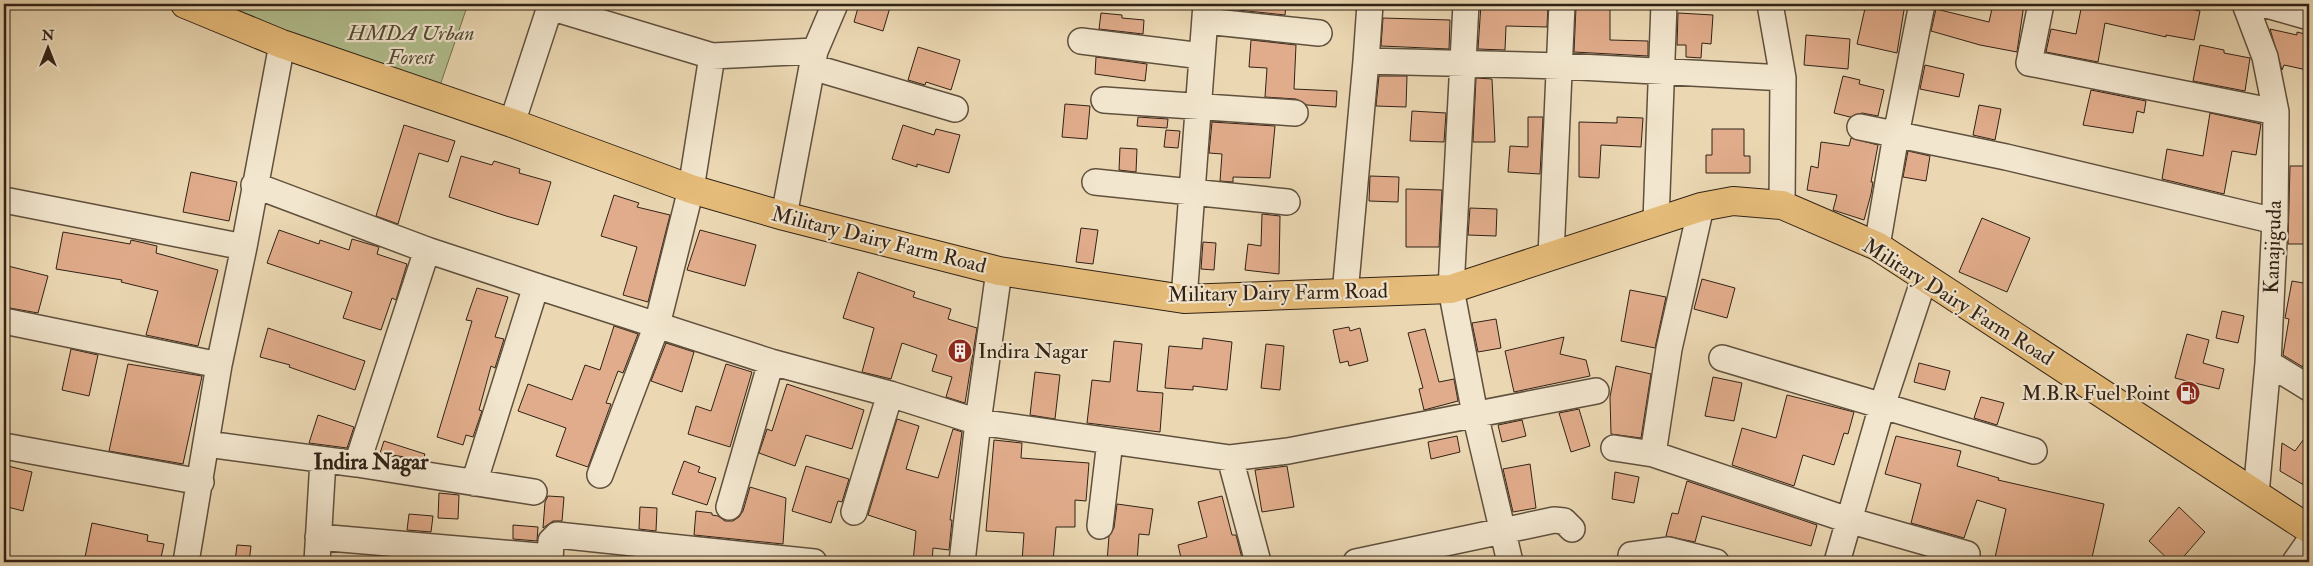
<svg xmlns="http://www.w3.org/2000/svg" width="2313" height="566" font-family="'IM FELL Double Pica',serif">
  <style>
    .green { fill: #b3c090; stroke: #727153 }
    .building { fill: #e1ac8b; stroke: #312216 }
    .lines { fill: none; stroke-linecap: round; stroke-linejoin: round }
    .minor-casing { stroke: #60503d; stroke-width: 28 }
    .major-casing { stroke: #312216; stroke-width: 30 }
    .minor { stroke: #f2e6ce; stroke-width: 25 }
    .major { stroke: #e6bc7a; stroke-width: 28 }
    .labels { text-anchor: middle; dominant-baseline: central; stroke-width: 4.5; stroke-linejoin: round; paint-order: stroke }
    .park-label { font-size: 21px; font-style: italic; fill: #524a34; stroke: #f2e6ce }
    .street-label { font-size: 21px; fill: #312216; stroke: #f2e6ce }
    .poi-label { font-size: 21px; fill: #312216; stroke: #f2e6ce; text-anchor: start }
    .neighbourhood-label { font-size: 22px; font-weight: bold; fill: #312216; stroke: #f2e6ce }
  </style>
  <rect width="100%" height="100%" fill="#ebd8b3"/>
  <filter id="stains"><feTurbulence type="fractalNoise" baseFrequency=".004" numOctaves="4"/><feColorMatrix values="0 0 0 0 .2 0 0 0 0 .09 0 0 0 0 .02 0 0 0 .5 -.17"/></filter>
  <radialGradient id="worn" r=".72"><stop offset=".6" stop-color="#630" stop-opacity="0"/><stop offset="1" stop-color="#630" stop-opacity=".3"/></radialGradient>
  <path class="green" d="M192,4H468L436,97Z"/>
  <path class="building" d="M859,4H891L883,31L854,22Z
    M1238,4H1286L1285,15L1238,10Z
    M1481,4H1548L1547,27L1506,26L1505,50L1478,49Z
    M1866,4H1905L1897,53L1857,44Z
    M1993,4H2024L2017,52L1980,45L1931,31L1936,9L1989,22Z
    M2082,4H2166L2200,11L2194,40L2166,35V37L2105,23L2098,62L2046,52L2051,29L2076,34Z
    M1576,7L1610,8V40L1648,41V56L1574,52Z
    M1101,13L1122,15V18L1144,20L1143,34L1099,29Z
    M1678,13L1713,15L1711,44L1702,43L1701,58L1686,57V45H1677Z
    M1383,18L1450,20L1449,49L1381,46Z
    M2270,29L2297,35V32L2309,35L2307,70L2284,65L2282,70Z
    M1806,35L1850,39L1848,69L1804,65Z
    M1251,40L1296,45L1294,89L1337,91L1336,107L1307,105L1296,99L1265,97L1267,68L1249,67Z
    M2200,45L2224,50V53L2250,58L2245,91L2193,81Z
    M918,47L960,60L951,90L926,82L925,85L908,80Z
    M1096,57L1147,64L1145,81L1095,74Z
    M1925,65L1964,74L1959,97L1920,89Z
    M1379,76H1407L1406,107L1376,106Z
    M1843,76L1860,80L1859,84L1884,90L1878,116L1862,113L1850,117L1834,113Z
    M1476,78L1492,79L1495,142H1473Z
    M2091,90L2146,101L2144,113L2137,111L2133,133L2083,125Z
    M1065,104L1090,106L1087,139L1062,137Z
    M1979,105L2001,109L1995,140L1973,135Z
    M1412,111L1446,113L1444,142L1410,141Z
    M2210,113L2261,124L2256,155L2232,151L2224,194L2162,179L2167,149L2203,156Z
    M1138,117L1168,119L1167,128L1137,126Z
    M1528,117H1543L1540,174L1508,172L1510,146L1528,147Z
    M1617,117L1643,118L1641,147L1601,145L1599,178L1579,177V122L1617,123Z
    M1212,122L1275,126L1270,178L1233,177V182L1220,181L1222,154L1209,153Z
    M404,125L455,141L448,162L419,153L398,224L376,216Z
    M903,125L934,135L936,129L960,135L949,173L917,164V167L892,159Z
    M1712,129H1744V156H1750V173H1706V155H1712Z
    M1166,130L1180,131L1178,148L1164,147Z
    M1851,138L1878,145L1871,182H1873L1871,194L1864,220L1833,210L1837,195L1807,190L1811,166L1818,168L1821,142L1849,146Z
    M1120,148L1137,149L1136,172L1119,170Z
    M1908,151L1930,156L1926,181L1903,177Z
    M461,156L492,165L494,161L520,169L519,173L551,182L538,225L506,216L449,197Z
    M2290,166H2309V244H2288Z
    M191,172L237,182L229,221L183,212Z
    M1370,176L1399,177L1398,202L1369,201Z
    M1406,189L1442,190L1439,247H1406Z
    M614,195L639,203L637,207L670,215L648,302L623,295L637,247L601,236Z
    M1470,208L1497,209L1496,236L1468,235Z
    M1262,214L1280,216L1279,274L1245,270L1248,244L1261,246Z
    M1982,218L2030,238L2007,292L1959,272Z
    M1081,228L1098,230L1093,264L1076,262Z
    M279,230L319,244L320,240L349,250L352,239L379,247L377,254L407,264L396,300L392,298L381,330L343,318L352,292L267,263Z
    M700,230L756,245L745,286L687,270Z
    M63,232L130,244L131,240L157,246L156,253L218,270L198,346L146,335L158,291L121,282L122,280L56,269Z
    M1203,242L1216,243L1214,270L1201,269Z
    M4,265L48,276L38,313L4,307Z
    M858,272L915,292L913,297L951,309L948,319L977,328L965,403L946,397L952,377L932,371L937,355L902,343L891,379L862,372L874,328L843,318Z
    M1702,279L1735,288L1727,318L1694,309Z
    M2292,281L2309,284V330L2303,367L2283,355L2289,319L2285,318Z
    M477,288L508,297L495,337L504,339L495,368L491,366L479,410L482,411L473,437L466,435L463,445L437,437L472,321L466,320Z
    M1630,290L1666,297L1655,348L1621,341Z
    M2222,311L2244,316L2238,343L2216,338Z
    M1496,319L1501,348L1478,352L1472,323Z
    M614,326L638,334L623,373L618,371L606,403L611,404L588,467L556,456L566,428L518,411L528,384L572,400L585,365L600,370Z
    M1349,327L1350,331L1360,328L1368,361L1349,366L1348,361L1340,363L1333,330Z
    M268,328L365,361L355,390L289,367L290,365L260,357Z
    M1425,329L1439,382L1454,379L1458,401L1424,410L1419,389L1423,388L1408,333Z
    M2187,334L2209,340L2203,363L2224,369L2219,389L2175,378Z
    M1564,337L1560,354L1586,360L1590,376L1514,392L1505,351Z
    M1203,338L1232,342L1227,390L1193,386V390L1165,388L1169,346L1202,349Z
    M1114,341L1142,344L1137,391L1163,393L1160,432L1087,423L1092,380L1110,382Z
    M666,343L694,352L682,392L651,381Z
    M1266,344L1284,346L1280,390L1261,388Z
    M71,349L98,355L89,396L62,390Z
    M1919,363L1950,371L1945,390L1914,382Z
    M128,364L202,376L183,464L109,451Z
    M726,364L752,372L730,447L688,434L696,406L711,411Z
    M1616,366L1651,374L1641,438L1611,434L1610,397Z
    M1035,372L1060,375L1055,419L1030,415Z
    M1713,377L1742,383L1734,421L1705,416Z
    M787,384L864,410L852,449L806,435L795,466L759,453L767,429L772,431Z
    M1787,395L1854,412L1848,434L1844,433L1834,465L1803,455L1794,486L1732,465L1742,428L1776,438Z
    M1981,397L2004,403L1997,425L1974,418Z
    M1579,409L1590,446L1571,452L1559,413Z
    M318,415L354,427L347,448L309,443Z
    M897,419L919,426L906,469L938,478L953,429L962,432L950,520H952L949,550L933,548L932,562H913L916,531L868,515Z
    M1522,420L1526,436L1502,442L1498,425Z
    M2309,432V488L2280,471L2282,443L2295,451Z
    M1457,436L1460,452L1431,459L1428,442Z
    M1896,436L1961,451L1957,466L1999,478L1998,480L2104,504L2091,562H1994L2006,509L1977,500L1964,538L1911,523L1921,484L1885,474Z
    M994,440L1022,443L1021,458L1089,463L1086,501L1075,500V527H1056L1053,562H1022L1024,533L986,531Z
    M384,441L425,454L423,460L380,453Z
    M684,461L700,467L698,472L716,478L707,505L672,494Z
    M1530,464L1536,508L1513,512L1503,469Z
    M4,465L32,472L23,511L4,506Z
    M806,466L849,479L842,502L838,501L831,523L792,511Z
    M1287,466L1294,507L1262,512L1255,470Z
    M1615,472L1639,477L1634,503L1612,499Z
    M1687,481L1817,525L1811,546L1702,516L1695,542L1666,536L1672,513L1678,514Z
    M750,487L786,498L783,544L694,535L696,511L712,513V515L718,516L725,521H733L739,517L743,511Z
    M439,493L459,495L458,519L438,518Z
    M548,496L564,497L562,521H553L543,528L545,502Z
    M1222,496L1232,535H1236L1243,562H1182L1178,545L1207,537L1198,502Z
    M1117,504L1153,509L1149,535L1139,534L1137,562H1107L1109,536L1114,528Z
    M640,507L657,508L656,531L639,529Z
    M2179,507L2205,532L2179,562H2171L2149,541Z
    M409,514L433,516L431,532L407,530Z
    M92,523L148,535L147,541L164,544L160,562H84Z
    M513,525L538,527L537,541L513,539Z
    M237,545L251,546L249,562H235Z"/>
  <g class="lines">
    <defs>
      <path id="minor" d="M1466,4L1451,289L1475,414L1510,562
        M1770,4L1783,78L1782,205
        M2041,4L2029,63L2276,112
        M2245,4L2265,57L2276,112L2275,221L2268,363L2256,494
        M2263,4L2309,17
        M550,7L712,56L815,51
        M1205,21L1319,33
        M1081,41L1202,56
        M1366,61L1370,4
        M812,67L955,109
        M1104,100L1295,113
        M512,123L551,4
        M1860,127L2006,157L2275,221
        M1095,182L1287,202
        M254,185L427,250L536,286L771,362L890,394L978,422L1230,458L1288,451L1596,391
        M4,200L244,247
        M784,216L815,51L835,4
        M1656,221L1664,4
        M1877,246L1896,135L1922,4
        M1551,256L1562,4
        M1345,294L1366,61L1561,66L1783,78
        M1184,299L1206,4
        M4,321L219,365
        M1722,358L2034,451
        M2268,363L2309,388
        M207,444L357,464L534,492
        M4,446L201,482
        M1614,448L1653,454L1848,520L1967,554
        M1653,454L1669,349L1701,207
        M1230,458L1258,562
        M357,464L427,250
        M600,475L657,325L691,189L712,56
        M474,483L536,286
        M729,507L771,362
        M854,512L890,394
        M1100,526L1110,441
        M318,537L550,557
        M1631,555L1669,550L1716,562
        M186,562L219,365L244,247L282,44
        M317,562L323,460
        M550,562L551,541L557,535L814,562
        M962,562L978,422L999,271
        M1356,562L1554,520L1564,521L1572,529
        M1837,562L1882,406L1924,279
        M2295,562L2309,542"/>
      <path id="major" d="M185,4L282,44L512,123L691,189L784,216L999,271L1184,299L1451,289L1701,207L1733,201L1782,205L1877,246L2309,529"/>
    </defs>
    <use href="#minor" class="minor-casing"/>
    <use href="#major" class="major-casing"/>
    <use href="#minor" class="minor"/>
    <use href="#major" class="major"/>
  </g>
  <defs>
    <symbol id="building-disc" viewBox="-11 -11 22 22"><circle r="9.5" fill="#8f2418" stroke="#f2e6ce"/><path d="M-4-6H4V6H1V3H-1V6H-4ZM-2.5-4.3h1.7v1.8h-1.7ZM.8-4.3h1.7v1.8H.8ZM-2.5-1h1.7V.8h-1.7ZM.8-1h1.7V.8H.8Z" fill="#fff"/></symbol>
    <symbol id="fuel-disc" viewBox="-11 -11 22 22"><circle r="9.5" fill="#8f2418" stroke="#f2e6ce"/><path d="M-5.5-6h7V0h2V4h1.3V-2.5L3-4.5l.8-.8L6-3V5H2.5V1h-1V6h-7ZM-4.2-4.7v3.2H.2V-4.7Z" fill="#fff"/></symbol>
  </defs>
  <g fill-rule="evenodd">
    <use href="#building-disc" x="946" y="337" width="28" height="28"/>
    <use href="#fuel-disc" x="2174" y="379" width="28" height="28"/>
  </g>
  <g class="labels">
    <g class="park-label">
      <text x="411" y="33">HMDA Urban<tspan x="411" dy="24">Forest</tspan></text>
    </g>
    <g class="street-label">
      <text transform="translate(879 240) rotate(14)">Military Dairy Farm Road</text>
      <text transform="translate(2273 247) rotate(-88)">Kanajiguda</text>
      <text transform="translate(1278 293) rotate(-1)">Military Dairy Farm Road</text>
      <text transform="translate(1958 302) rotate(32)">Military Dairy Farm Road</text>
    </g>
    <g class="poi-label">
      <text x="978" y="351">Indira Nagar</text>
      <text x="2170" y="393" text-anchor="end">M.B.R Fuel Point</text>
    </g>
    <g class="neighbourhood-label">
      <text x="371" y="462">Indira Nagar</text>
    </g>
  </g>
  <rect width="2313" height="566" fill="none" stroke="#ebd8b3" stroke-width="20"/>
  <rect x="5" y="5" width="2303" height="556" fill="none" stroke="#312216" stroke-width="2.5"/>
  <rect x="10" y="10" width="2293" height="546" fill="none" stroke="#312216"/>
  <g transform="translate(48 48)" stroke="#f2e6ce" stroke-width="4" paint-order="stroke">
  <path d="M0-4L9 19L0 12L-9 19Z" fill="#312216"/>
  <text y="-8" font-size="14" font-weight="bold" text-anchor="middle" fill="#312216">N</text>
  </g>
  <rect width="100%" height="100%" filter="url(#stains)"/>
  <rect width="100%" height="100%" fill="url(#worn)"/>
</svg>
